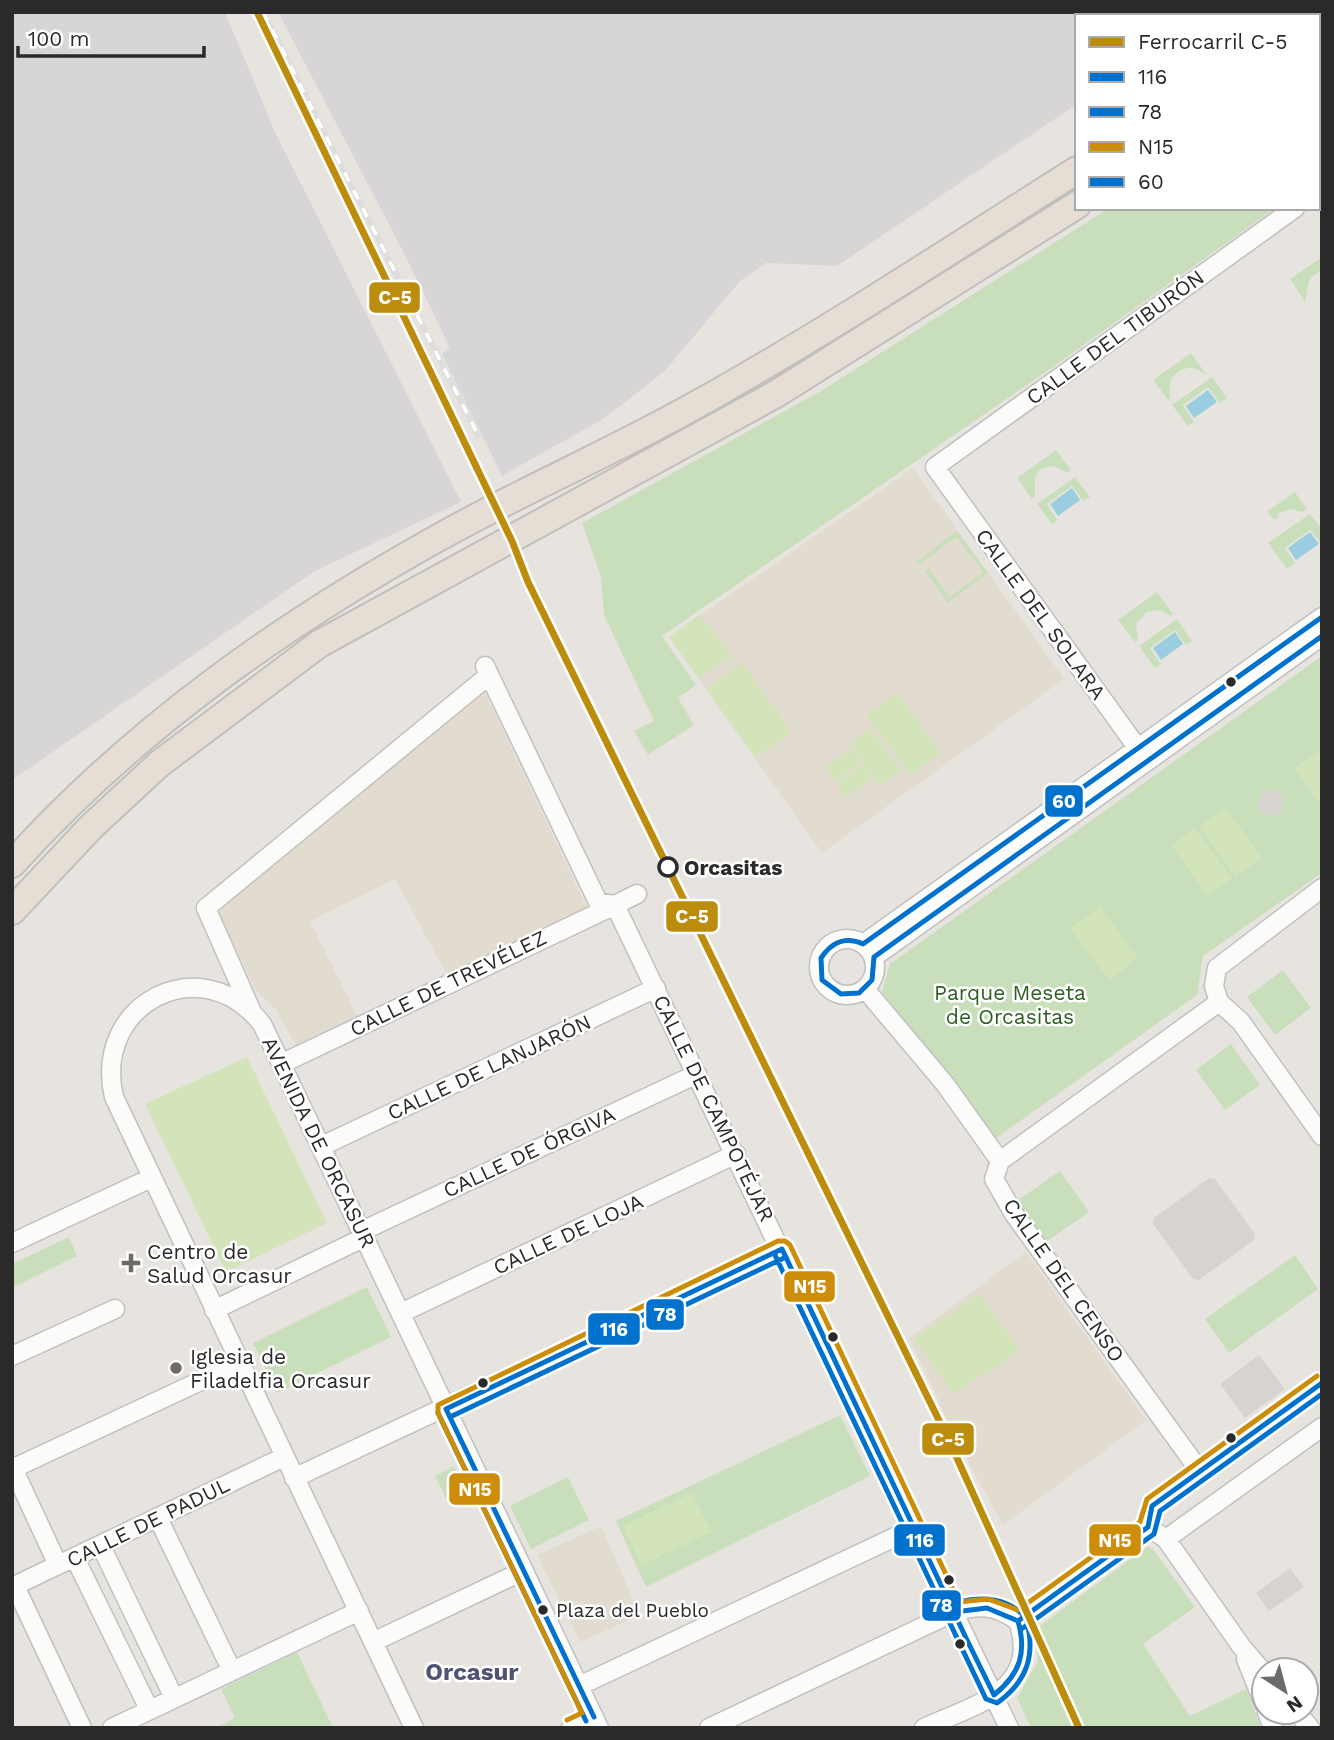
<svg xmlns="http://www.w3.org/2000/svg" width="1334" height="1740" font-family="'Work Sans',sans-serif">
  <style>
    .industrial { fill: #d8d5d7 }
    .education { fill: #e1dccf }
    .green { fill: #c9dfbc }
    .pitch { fill: #d3e3ba }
    .plaza { fill: #d7d4d0 }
    .water { fill: #9bcde1 }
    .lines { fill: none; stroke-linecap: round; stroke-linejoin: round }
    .minor-casing { stroke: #c1c0c0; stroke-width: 21 }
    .highway-casing { stroke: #bfbfbd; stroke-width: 30 }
    .minor { stroke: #fbfbfa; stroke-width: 18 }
    .highway { stroke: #e6ddd5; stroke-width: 26 }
    .rail-casing { stroke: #ddddde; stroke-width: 6 }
    .rail { stroke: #fff; stroke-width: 3.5; stroke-dasharray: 10; stroke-linecap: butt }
    .bus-1-casing { stroke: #fff; stroke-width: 10 }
    .bus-2-casing { stroke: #fff; stroke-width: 10 }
    .bus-3-casing { stroke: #fff; stroke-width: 10 }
    .bus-4-casing { stroke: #fff; stroke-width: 10 }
    .bus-1 { stroke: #0072ce; stroke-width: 5 }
    .bus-2 { stroke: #0072ce; stroke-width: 5 }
    .bus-3 { stroke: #ce8d08; stroke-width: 5 }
    .bus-4 { stroke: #0072ce; stroke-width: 5 }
    .rail-1-casing { stroke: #fff; stroke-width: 12 }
    .rail-1 { stroke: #bc8d0d; stroke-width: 7 }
    .bus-dot { fill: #2a2a2a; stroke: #fff; stroke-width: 2.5 }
    .stop-dot { fill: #fff; stroke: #2a2a2a; stroke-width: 3.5 }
    .poi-dot { fill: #6c6b6a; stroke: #fff; stroke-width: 2.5 }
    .labels { text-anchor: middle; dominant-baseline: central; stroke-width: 5; stroke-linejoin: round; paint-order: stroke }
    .bus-label { font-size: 19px; fill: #2a2a2a; stroke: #fff; text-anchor: start }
    .street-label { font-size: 21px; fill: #2a2a2a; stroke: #fff }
    .stop-label { font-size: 21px; font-weight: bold; fill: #2a2a2a; stroke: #fff; text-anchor: start }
    .park-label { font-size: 21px; fill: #2c5f21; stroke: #fff }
    .poi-label { font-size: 21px; fill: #2a2a2a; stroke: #fff; text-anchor: start }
    .quarter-label { font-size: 24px; font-weight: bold; fill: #4f5476; stroke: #fff }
    .line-badge { stroke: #fff; stroke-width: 2.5 }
    .badge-label { font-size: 19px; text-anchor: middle; font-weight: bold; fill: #fff }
  </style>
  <rect width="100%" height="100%" fill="#e7e4e0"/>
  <path class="industrial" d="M12,12H225L275,132L461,502L315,571L12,780Z
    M278,12H1213L1207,16H1077V104L837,266L766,263L740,281L665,371L603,419L502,476L442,354L450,348L407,259Z"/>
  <path class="education" d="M913,468L1064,679L822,853L669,637Z
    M483,688L587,908L447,975L395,879L310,921L358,1017L296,1046L277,1011L256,990L216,908Z
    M1026,1252L1146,1420L1003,1525L961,1449L909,1338Z
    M601,1526L640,1615L580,1642L537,1555Z"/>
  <path class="green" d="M1322,87V175L1318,178V89Z
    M1109,208H1275L1050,369L662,636L696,685L678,698L694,725L648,755L634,731L654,721L604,615L601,577L582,523L821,391Z
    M1322,257V271C1304,278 1309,289 1305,302L1290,279Z
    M1191,353L1206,374C1203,373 1197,368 1191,368C1174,368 1166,384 1171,398L1168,400L1153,380Z
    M1212,377L1227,398L1220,403L1208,387L1183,405L1194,422L1188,426L1172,405Z
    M1056,450L1071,470L1068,473L1054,466L1041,469L1035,477V496L1032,499L1017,478Z
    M1075,477L1090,497L1083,501L1072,486L1047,504L1057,520L1052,524L1037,504Z
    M1295,492L1307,509L1302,512L1291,509L1277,514L1279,517L1274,520L1267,511Z
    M1310,514L1322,529V544L1310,530L1285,548L1295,563L1287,569L1268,543Z
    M957,531L988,573L948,603L925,571L929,569L950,597L983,572L957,537L918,565L916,562Z
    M1157,592L1173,614L1171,616L1159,610L1147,612L1136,624L1138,640L1135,642L1118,620Z
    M1177,619L1192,641L1186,645L1175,630L1150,648L1161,664L1155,668L1139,646Z
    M1322,656V757L1318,752L1295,768L1322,806V873L1203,956L1197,995L995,1139L882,992L890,964Z
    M1283,970L1311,1008L1275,1035L1247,997Z
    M1231,1044L1260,1085L1225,1110L1196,1070Z
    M1060,1171L1089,1212L1046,1242L1018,1200Z
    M69,1237L77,1256L12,1288V1264Z
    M1295,1255L1318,1289L1229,1353L1205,1319Z
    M367,1287L391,1337L277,1393L253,1343Z
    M840,1415L870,1476L646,1587L616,1521Z
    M454,1466L468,1496L450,1506L435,1476Z
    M568,1477L589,1520L531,1549L510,1506Z
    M1147,1547L1152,1548L1195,1607L1143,1644L1190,1716L1246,1689L1261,1728H1031L1017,1698L1038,1661L1037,1628Z
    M297,1652L333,1728H216L235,1718L221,1689Z"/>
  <path class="pitch" d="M700,614L731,656L699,679L669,637Z
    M742,663L791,732L755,757L706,689Z
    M897,693L941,753L910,775L866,715Z
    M870,728L901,771L880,785L850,743Z
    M852,749L862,762L835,781L825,768Z
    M1318,752L1322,757V806L1295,768Z
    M863,765L873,778L846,797L836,784Z
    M1225,807L1262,858L1235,876L1199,826Z
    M1195,828L1232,879L1208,896L1171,845Z
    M1100,907L1138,958L1109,980L1070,928Z
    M247,1057L327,1223L226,1272L145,1104Z
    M979,1294L1020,1350L987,1375L958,1335L984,1373L954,1394L914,1339Z
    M692,1493L711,1532L641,1565L623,1526Z"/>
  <path class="plaza" d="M1258 803a13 13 0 1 1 26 0a13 13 0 1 1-26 0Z
    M1209,1178L1215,1179L1255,1234L1254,1240L1199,1280L1193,1279L1153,1224L1154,1218Z
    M1259,1355L1285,1389L1245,1418L1220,1384Z
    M1290,1568L1304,1587L1269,1611L1256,1593Z"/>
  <path class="water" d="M1208,390L1217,402L1194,418L1186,406Z
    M1072,488L1080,500L1058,516L1050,504Z
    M1310,532L1319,544L1296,560L1288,548Z
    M1175,632L1183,644L1161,660L1153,648Z"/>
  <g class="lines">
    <defs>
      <path id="minor" d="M1318,192L1322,190
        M485,666L598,902L615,905L637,894
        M1147,761L935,467L1295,208
        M819 967a28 28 0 1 1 56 0a28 28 0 1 1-56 0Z
        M863,944L1322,617
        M874,957L1322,636
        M865,989L945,1084L1000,1161L994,1179L1014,1214L1199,1470
        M1219,1002L1241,1022L1322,1136
        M252,1012L206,908L488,676
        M283,1063L615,905L1009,1728
        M322,1146L656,988
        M1000,1161L1219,1002L1214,986L1217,968L1322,888
        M362,1231L697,1074
        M12,1243L151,1178
        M214,1310L365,1237
        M401,1313L736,1154
        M12,1356L115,1309
        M12,1466L58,1565
        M12,1469L239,1363
        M294,1478L782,1249
        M158,1518L232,1671
        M1157,1533L1166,1539L1241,1646L1264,1673
        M1166,1539L1322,1427
        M101,1546L174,1698
        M75,1558L149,1709
        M15,1586L82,1728
        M12,1587L284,1457
        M1018,1621L1148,1527L1152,1506L1322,1383
        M373,1642L523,1571
        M1246,1659L1264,1704
        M579,1686L914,1528
        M1267,1712L1273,1728
        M1297,1712L1310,1728
        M112,1728L359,1611
        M414,1728L114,1097C92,1003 202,947 262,1024L599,1728
        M571,1728L594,1717
        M709,1728L954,1612C980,1604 995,1605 1018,1621C1041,1691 975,1704 924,1728"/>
      <path id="highway" d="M1292,16L1296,12
        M1318,16L1322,14
        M1318,54L1322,52
        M1318,75L1322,73
        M12,864C134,729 280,626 438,538C518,493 603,456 683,412C818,338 947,252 1077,170
        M12,911L91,827L159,764L319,644L776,394L1077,205"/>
    </defs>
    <use href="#minor" class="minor-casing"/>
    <use href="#highway" class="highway-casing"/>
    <use href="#minor" class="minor"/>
    <use href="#highway" class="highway"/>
    <defs>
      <path id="rail" d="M263,12L478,435"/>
    </defs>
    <use href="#rail" class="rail-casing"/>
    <use href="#rail" class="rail"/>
    <defs>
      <path id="bus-1" d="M782,1249L967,1640L994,1695C1020,1674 1027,1653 1018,1621L987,1608L954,1612
        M446,1409L782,1249
        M446,1409L594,1717
        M1018,1621L1148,1527L1152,1506L1322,1383"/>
      <path id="bus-2" d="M774,1253L986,1699L997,1703C1028,1681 1036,1654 1026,1618C1009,1598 982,1596 959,1602
        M438,1413L586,1721
        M450,1417L786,1257
        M1023,1628L1154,1534L1160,1511L1322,1394"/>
      <path id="bus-3" d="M567,1720L582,1713L438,1413V1405L778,1241H785L790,1245L959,1602L988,1599L1018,1610L1140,1522L1147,1499L1317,1376"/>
      <path id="bus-4" d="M1322,617L863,944C845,936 832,942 821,958L822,980L841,994L859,993L872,980L874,957L1322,636"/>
    </defs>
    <use href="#bus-1" class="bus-1-casing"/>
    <use href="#bus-2" class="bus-2-casing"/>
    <use href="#bus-3" class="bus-3-casing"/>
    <use href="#bus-4" class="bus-4-casing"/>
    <use href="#bus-1" class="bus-1"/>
    <use href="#bus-2" class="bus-2"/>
    <use href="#bus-3" class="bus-3"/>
    <use href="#bus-4" class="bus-4"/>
    <defs>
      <path id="rail-1" d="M257,12L512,541L528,582L952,1447L1079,1728"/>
    </defs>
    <use href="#rail-1" class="rail-1-casing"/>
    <use href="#rail-1" class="rail-1"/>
  </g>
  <g class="bus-dot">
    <circle cx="1231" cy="682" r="6"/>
    <circle cx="833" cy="1337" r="6"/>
    <circle cx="483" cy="1383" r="6"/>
    <circle cx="1231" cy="1438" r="6"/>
    <circle cx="949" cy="1580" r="6"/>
    <circle cx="543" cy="1610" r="6"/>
    <circle cx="960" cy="1644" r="6"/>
  </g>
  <circle class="stop-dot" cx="668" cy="867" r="9"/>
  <g class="poi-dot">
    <path d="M127.5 1252.5h7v7h7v7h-7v7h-7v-7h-7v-7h7z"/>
    <circle cx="176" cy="1368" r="7"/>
  </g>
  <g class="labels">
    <g class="bus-label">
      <text x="556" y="1610">Plaza del Pueblo</text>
    </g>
    <g class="street-label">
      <text transform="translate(1115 337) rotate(-36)">CALLE DEL TIBURÓN</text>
      <text transform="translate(1041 614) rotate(54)">CALLE DEL SOLARA</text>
      <text transform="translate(448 983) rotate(-26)">CALLE DE TREVÉLEZ</text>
      <text transform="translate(489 1067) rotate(-25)">CALLE DE LANJARÓN</text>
      <text transform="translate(714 1108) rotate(64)">CALLE DE CAMPOTÉJAR</text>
      <text transform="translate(319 1142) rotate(64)">AVENIDA DE ORCASUR</text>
      <text transform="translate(529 1152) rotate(-25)">CALLE DE ÓRGIVA</text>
      <text transform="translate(568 1234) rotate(-25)">CALLE DE LOJA</text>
      <text transform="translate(1064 1280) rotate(55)">CALLE DEL CENSO</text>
      <text transform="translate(148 1522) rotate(-26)">CALLE DE PADUL</text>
    </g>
    <g class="stop-label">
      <text x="684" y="867">Orcasitas</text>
    </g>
    <g class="park-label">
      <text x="1010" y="992">Parque Meseta<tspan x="1010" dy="24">de Orcasitas</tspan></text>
    </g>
    <g class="poi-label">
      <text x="147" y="1251">Centro de<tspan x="147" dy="24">Salud Orcasur</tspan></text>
      <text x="190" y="1356">Iglesia de<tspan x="190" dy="24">Filadelfia Orcasur</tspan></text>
    </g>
    <g class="quarter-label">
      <text x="472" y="1672">Orcasur</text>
    </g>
  </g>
  <g class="line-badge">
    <rect x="368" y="281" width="53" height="33" rx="7" fill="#bc8d0d"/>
    <rect x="1044" y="784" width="40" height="34" rx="7" fill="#0072ce"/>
    <rect x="665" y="900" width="54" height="33" rx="7" fill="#bc8d0d"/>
    <rect x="783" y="1270" width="53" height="33" rx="7" fill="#ce8d08"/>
    <rect x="645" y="1298" width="40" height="33" rx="7" fill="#0072ce"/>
    <rect x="587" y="1312" width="54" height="34" rx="7" fill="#0072ce"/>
    <rect x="921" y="1422" width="54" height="34" rx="7" fill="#bc8d0d"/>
    <rect x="448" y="1472" width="53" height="34" rx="7" fill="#ce8d08"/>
    <rect x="1088" y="1523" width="54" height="34" rx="7" fill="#ce8d08"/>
    <rect x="893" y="1523" width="53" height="34" rx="7" fill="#0072ce"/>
    <rect x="921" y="1589" width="41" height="33" rx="7" fill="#0072ce"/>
  </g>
  <g class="badge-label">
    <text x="395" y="304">C-5</text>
    <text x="1064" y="808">60</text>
    <text x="692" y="923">C-5</text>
    <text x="810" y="1293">N15</text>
    <text x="665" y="1321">78</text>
    <text x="614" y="1336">116</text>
    <text x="948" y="1446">C-5</text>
    <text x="475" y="1496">N15</text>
    <text x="1115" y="1547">N15</text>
    <text x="920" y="1547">116</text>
    <text x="941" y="1612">78</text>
  </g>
  <rect width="1334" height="1740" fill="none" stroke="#2a2a2a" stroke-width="28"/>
  <rect x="1075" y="14" width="245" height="196" fill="#ffffff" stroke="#aaaaaa" stroke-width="2"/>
  <rect x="1089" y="37" width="35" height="10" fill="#bc8d0d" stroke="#aaaaaa" stroke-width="2"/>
  <text x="1138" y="49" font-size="21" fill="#2a2a2a">Ferrocarril C-5</text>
  <rect x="1089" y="72" width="35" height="10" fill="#0072ce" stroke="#aaaaaa" stroke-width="2"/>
  <text x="1138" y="84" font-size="21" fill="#2a2a2a">116</text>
  <rect x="1089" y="107" width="35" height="10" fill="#0072ce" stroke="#aaaaaa" stroke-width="2"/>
  <text x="1138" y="119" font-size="21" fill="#2a2a2a">78</text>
  <rect x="1089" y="142" width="35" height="10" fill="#ce8d08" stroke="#aaaaaa" stroke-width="2"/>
  <text x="1138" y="154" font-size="21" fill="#2a2a2a">N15</text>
  <rect x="1089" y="177" width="35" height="10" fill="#0072ce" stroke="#aaaaaa" stroke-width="2"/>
  <text x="1138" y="189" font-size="21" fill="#2a2a2a">60</text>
  <g transform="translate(1285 1691) rotate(144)"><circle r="33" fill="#ffffff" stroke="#aaaaaa" stroke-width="2"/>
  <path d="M0-5L12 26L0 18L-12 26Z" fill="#6c6b6a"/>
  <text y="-10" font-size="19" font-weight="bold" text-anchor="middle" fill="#2a2a2a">N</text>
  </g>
  <path d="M18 46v10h186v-10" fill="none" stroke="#2a2a2a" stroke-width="3.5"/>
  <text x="28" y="46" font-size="21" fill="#2a2a2a" stroke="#ffffff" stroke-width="5" paint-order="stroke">100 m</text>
</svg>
